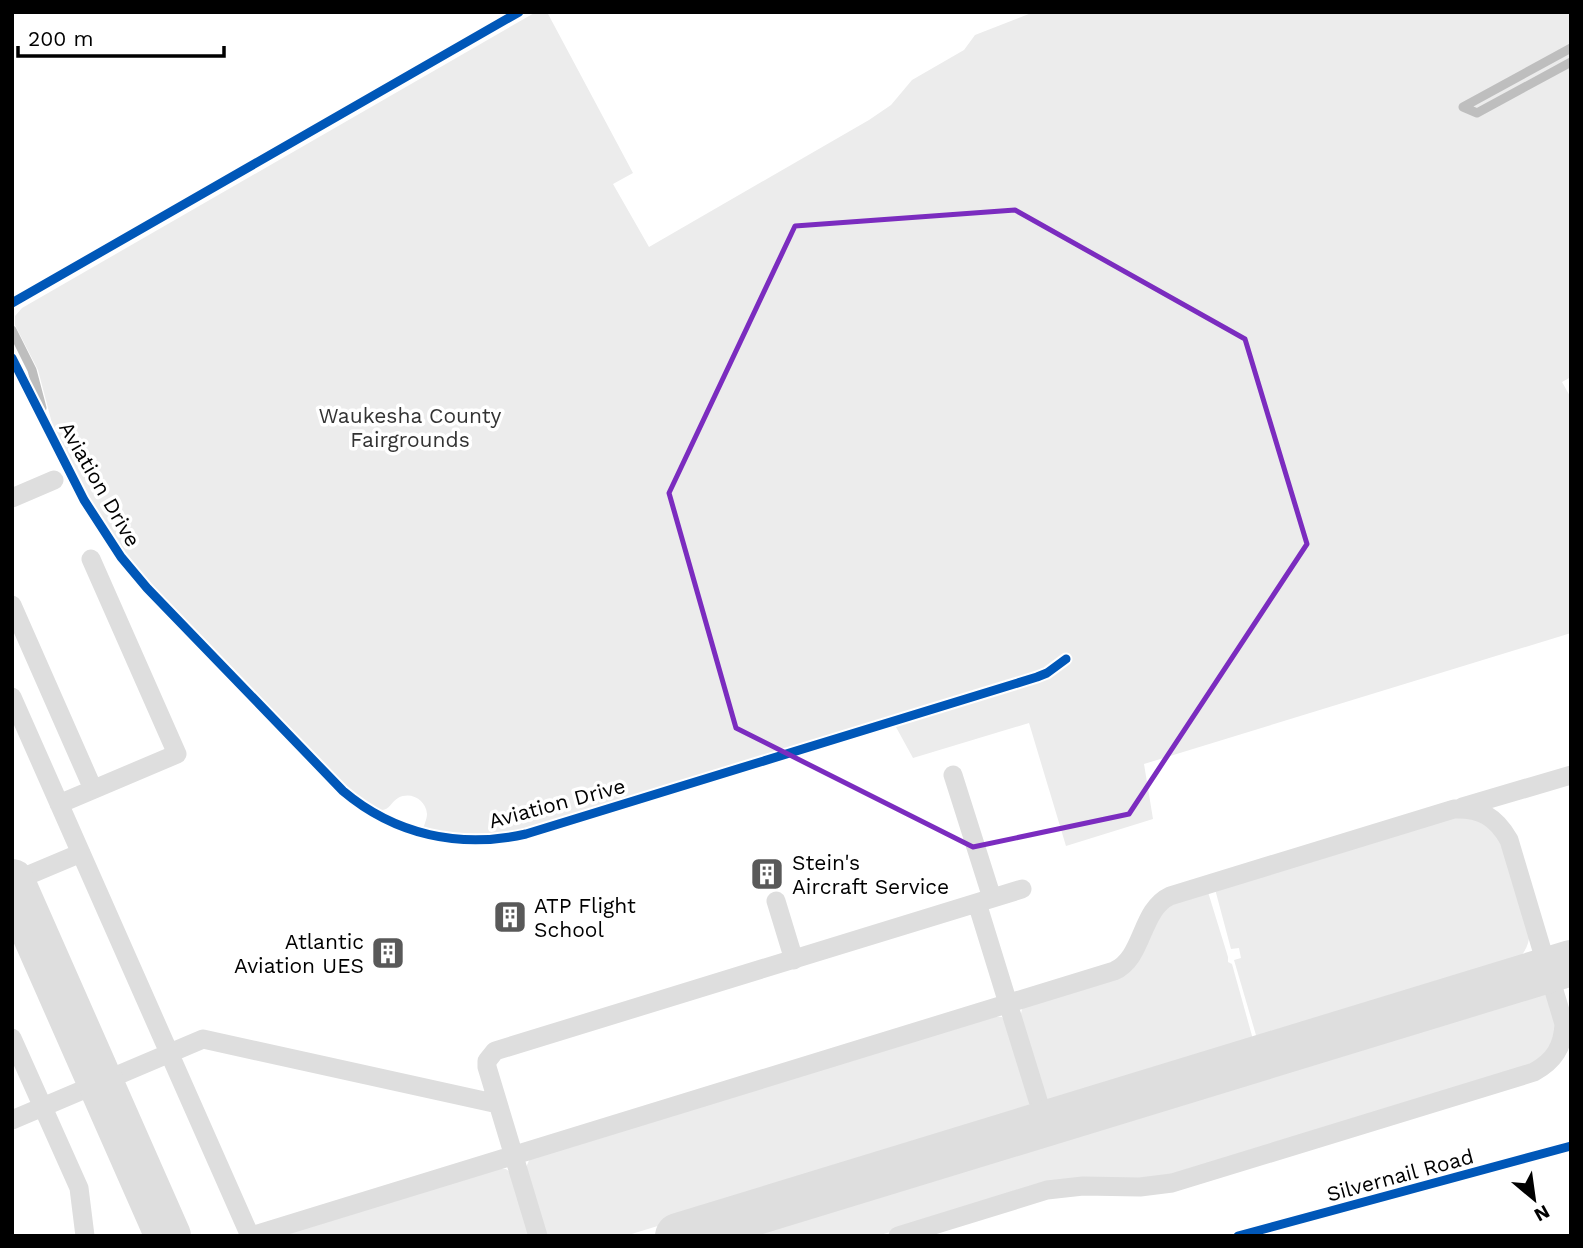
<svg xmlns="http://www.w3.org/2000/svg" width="1583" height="1248" font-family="'Work Sans',sans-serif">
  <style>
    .green { fill: #ececec }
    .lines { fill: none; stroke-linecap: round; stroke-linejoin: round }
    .taxiway { stroke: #dedede; stroke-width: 19 }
    .runway { stroke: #dedede; stroke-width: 46 }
    .minor { stroke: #bebebe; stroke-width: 9 }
    .cycleway-casing { stroke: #fff; stroke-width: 13 }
    .cycleway { stroke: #0057b8; stroke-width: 9 }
    .marked { fill: none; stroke: #7b2cbf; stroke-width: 5; stroke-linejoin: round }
    .labels { text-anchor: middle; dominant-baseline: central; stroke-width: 7; stroke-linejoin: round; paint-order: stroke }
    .park-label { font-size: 21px; fill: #333; stroke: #fff }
    .street-label { font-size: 21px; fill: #000; stroke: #fff }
    .poi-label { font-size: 21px; fill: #000; stroke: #fff; text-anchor: start }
  </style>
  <rect width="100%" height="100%" fill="#fff"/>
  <path class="green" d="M536,12H547L633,173L613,184L649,247L869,120L891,105L912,80L964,50L975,35L1034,12H1571V377L1562,382L1571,398V633L1144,764L1153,819L1066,846L1029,723L913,758L891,718L511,834L470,838L423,830C424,825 427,819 427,814C426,800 411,791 398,798C391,802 390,810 381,810C369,810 357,797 348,790L145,579L119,548L99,516L54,431L38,370L15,325V316L22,308Z
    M1456,816C1496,813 1502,841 1512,873C1518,891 1523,909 1529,927C1531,944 1525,955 1510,965L1258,1042L1234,960L1241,958L1239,948L1231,949L1215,889Z
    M1208,892L1228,957V962L1232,964L1254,1043L1060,1102L1046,1099L1042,1092L1020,1019L1022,1009L1031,1003L1122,975L1132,965L1166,905Z
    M1547,986C1556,1017 1569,1046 1534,1065L1179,1174C1137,1186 1094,1174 1052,1183L877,1236H732Z
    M989,1016L1002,1017L1008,1026L1030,1095L1029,1106L1020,1115L625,1236H544L525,1170L530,1158L536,1155Z
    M494,1168L506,1169L511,1173L531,1236H273Z"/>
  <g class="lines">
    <path class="taxiway" d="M12,498L54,480
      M12,605L93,789
      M12,697L250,1236
      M953,775L992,898
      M59,804L177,754L91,559
      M1462,807L1571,775
      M12,882L81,853
      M776,901L794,960
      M977,903L1045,1123
      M12,1038L79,1188L85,1236
      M12,1120L203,1039L498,1104
      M251,1236L1114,971C1144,958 1140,910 1170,896L1454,809C1481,808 1496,817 1509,840L1564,1024C1563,1047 1554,1061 1534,1072L1172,1183L1140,1187L1083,1186L1047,1190L898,1236
      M538,1236L487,1067V1061L495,1051L1022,889"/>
    <path class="runway" d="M12,882L168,1236
      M678,1236L1571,963"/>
    <path class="minor" d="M1463,107L1477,113L1571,62
      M1463,107L1571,48
      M12,303L519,12
      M12,330L32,370L42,408
      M12,358L84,500L121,557L147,588L343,791C395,835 460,849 526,834L1037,677L1047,673L1066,659
      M1238,1236L1571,1146"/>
    <defs>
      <path id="cycleway" d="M12,303L519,12
        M12,358L84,500L121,557L147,588L343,791C395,835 460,849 526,834L1037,677L1047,673L1066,659
        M1238,1236L1571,1146"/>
    </defs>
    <use href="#cycleway" class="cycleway-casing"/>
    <use href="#cycleway" class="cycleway"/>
  </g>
  <path class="marked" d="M1015,210L1245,339L1307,544L1129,814L973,847L736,728L669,493L795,226Z"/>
  <defs>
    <symbol id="building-square" viewBox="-11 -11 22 22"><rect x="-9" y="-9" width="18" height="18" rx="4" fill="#595959" stroke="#fff"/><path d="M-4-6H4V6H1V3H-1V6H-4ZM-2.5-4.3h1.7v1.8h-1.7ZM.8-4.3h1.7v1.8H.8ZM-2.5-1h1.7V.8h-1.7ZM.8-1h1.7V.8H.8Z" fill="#fff"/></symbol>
  </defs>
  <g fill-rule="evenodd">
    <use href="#building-square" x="748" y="855" width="38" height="38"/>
    <use href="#building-square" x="491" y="898" width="38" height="38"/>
    <use href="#building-square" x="369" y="934" width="38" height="38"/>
  </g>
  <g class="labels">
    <g class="park-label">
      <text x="410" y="415">Waukesha County<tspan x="410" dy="24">Fairgrounds</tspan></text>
    </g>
    <g class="street-label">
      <text transform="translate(100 484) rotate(60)">Aviation Drive</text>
      <text transform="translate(557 803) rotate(-15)">Aviation Drive</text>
      <text transform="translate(1400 1175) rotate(-15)">Silvernail Road</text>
    </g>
    <g class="poi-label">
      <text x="792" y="862">Stein's<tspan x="792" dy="24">Aircraft Service</tspan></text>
      <text x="534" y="905">ATP Flight<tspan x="534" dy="24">School</tspan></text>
      <text x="364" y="941" text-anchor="end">Atlantic<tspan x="364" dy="24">Aviation UES</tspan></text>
    </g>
  </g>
  <rect width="1583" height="1248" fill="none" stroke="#000000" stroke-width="28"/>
  <g transform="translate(1534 1199) rotate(151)" stroke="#ffffff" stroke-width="5" paint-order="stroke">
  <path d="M0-5L12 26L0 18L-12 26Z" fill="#000000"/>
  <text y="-10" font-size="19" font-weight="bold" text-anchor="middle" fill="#000000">N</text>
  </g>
  <path d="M18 46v10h206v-10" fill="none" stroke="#000000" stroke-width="3.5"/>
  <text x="28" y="46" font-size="21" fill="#000000" stroke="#ffffff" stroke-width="5" paint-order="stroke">200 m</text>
</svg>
